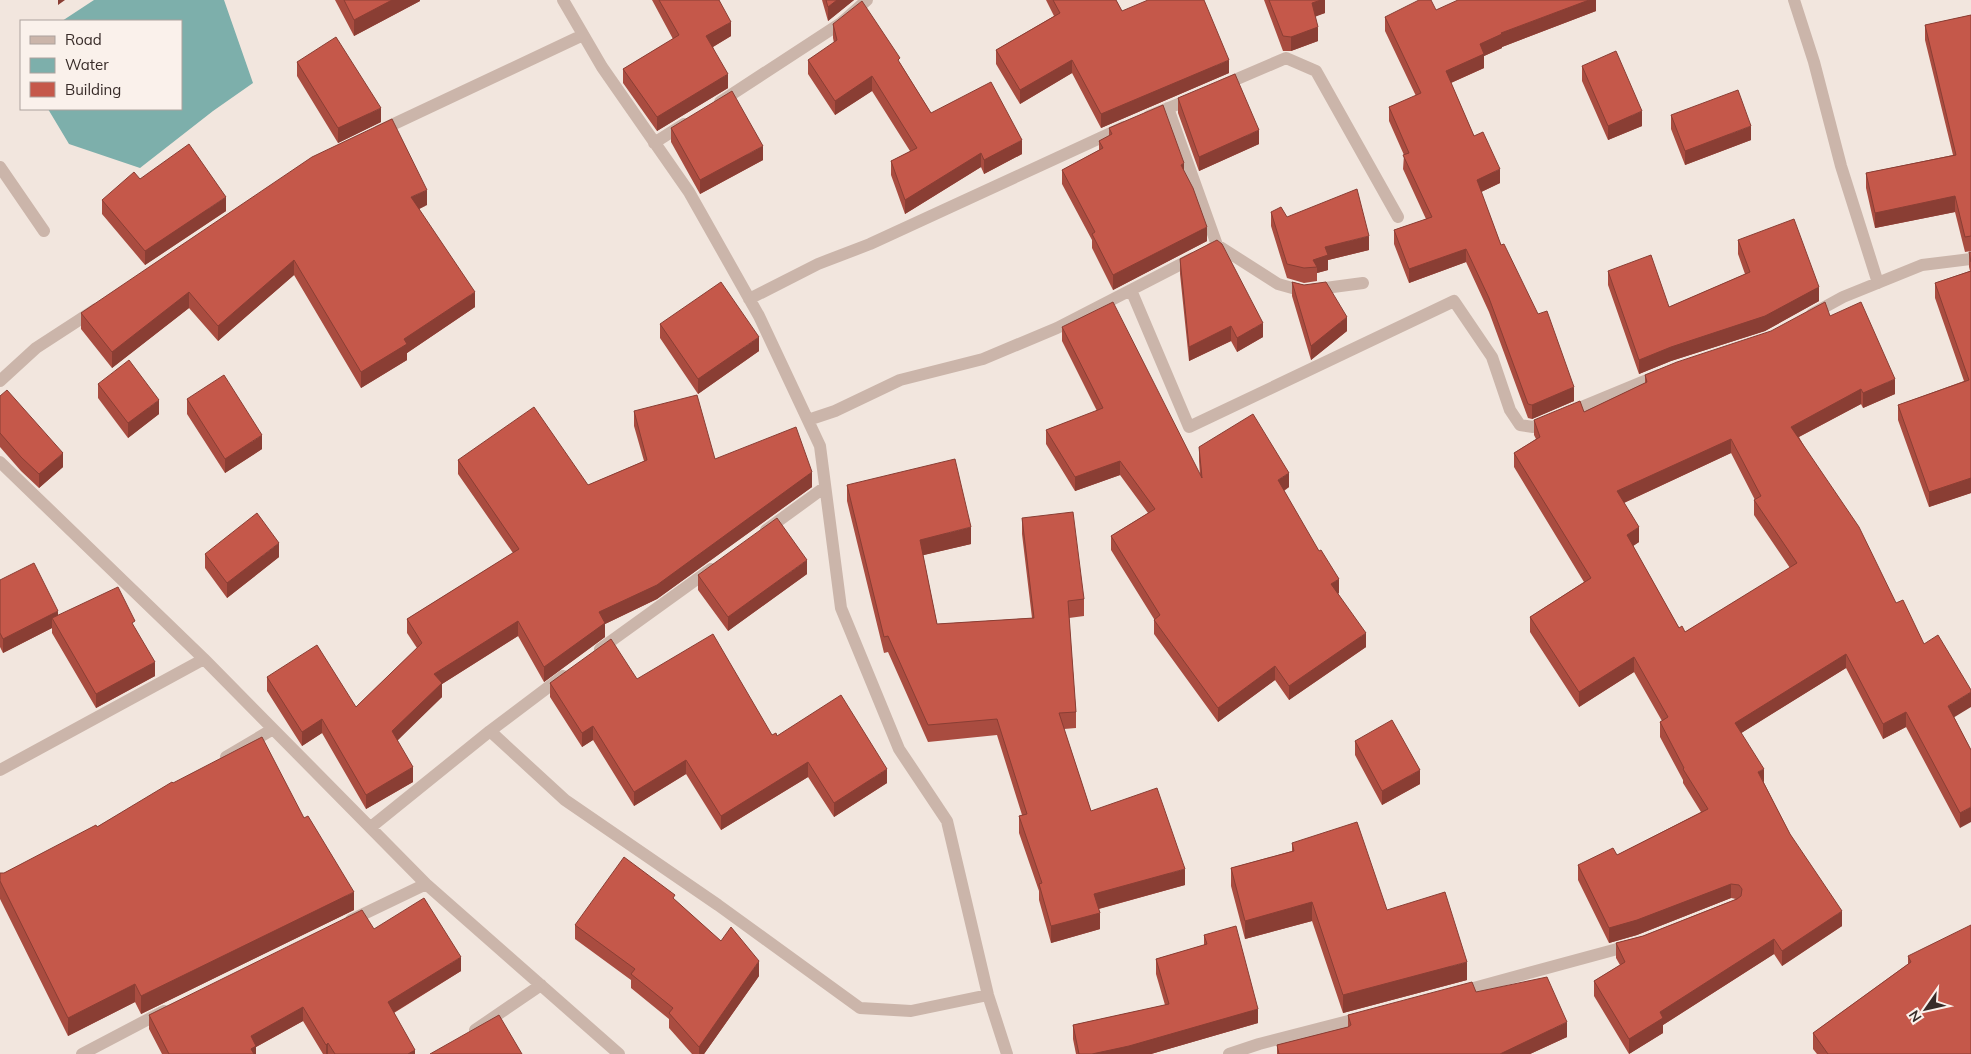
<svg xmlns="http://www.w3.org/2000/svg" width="1971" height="1054" font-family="Mulish,sans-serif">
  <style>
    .water { fill: #7dafab }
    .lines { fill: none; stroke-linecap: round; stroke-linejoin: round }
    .minor { stroke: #cbb5aa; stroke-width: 12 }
    .wall { fill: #a94c40; fill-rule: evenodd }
    .shaded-wall { fill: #8a3e34 }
    .building { fill: #c5584a; stroke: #8a3e34; fill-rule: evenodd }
  </style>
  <rect width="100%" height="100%" fill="#f2e6de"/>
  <path class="water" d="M94,0H224L253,83L213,111L140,168L69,144L48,109H181V21H62Z"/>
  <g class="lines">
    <path class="minor" d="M563,0L602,67L689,192L759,316L820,446L841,608L899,749L947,821L988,995L1007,1054
      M1794,0L1814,62L1841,166L1878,283
      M1223,85L1286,58L1316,71L1398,217
      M720,102L841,23L867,0
      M1168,108L1217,245
      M1149,116L1193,98
      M379,131L583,35
      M654,143L684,124
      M0,167L44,231
      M1211,249L1217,245L1278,284L1303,291L1363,283
      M1131,290L1189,427L1454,301L1492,357L1510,410L1520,425L1533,427L1549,421
      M749,299L818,264L870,244L1124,127
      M1812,314L1843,297L1922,265L1971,259
      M0,381L36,348L96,309
      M1567,413L1659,375
      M808,420L835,411L900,380L983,359L1057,328L1193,258
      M0,462L204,659L426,884L619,1054
      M766,530L825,487
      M600,649L711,569
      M490,731L565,800L718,905L860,1008L911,1011L988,995
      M226,757L273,729
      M0,770L204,659
      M371,827L490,731L563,676
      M351,920L426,884
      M1459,992L1632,945
      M475,1030L541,985
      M82,1054L164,1011
      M1229,1054L1259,1044L1364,1017"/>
  </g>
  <path class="wall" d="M335,0H420V1L354,36Z
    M652,0H719L731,36L713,47L728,88L657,131L623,83V69L673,39Z
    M822,0H854L828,21Z
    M1046,0H1116L1122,11L1229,73L1101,128L1072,73L1020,104L996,64V50L1054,16Z
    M1264,0H1325V13L1315,16L1318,41L1291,51H1283Z
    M1596,0V11L1502,47V48L1484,56V68L1451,83L1474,136L1500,183L1481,192L1501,245L1574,401L1532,419L1528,418L1489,312L1466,262L1409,283L1394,244V230L1426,219L1403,169L1404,155L1389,121V107L1416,96L1385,31V17L1436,10Z
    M1971,15V251L1965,252L1955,212L1875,228L1866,188V173L1953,155L1925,40V25Z
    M833,24L900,63L931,113L1022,154L984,174L981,167L905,214L891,175V161L910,151L872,91L835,115L808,74V60L834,43L833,38Z
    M297,62L381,122L338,143L297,76Z
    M1582,66L1642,126L1608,140L1582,81Z
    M1178,98L1259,144L1199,171L1178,113Z
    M1671,115L1751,140L1685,165L1671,129Z
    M671,128L763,160L700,194L671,142Z
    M1109,128L1184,171L1207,241L1113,290L1092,248V240L1062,184V170L1099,150V141L1109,136Z
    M102,200L226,211L145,265L102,214Z
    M427,205L419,209L475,307L407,353V360L361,388L294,275L218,341L189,308L112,368L81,329V313Z
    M1271,212L1287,217L1369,250L1328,260V270L1317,273V281L1304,283L1287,278L1271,226Z
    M1738,240L1819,301L1765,331L1671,361L1639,374L1608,285V271L1669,307L1745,274L1738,254Z
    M1969,252H1971V493L1929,507L1898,420V405L1964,381L1935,298V283L1970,271L1969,267Z
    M1180,259L1263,337L1237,352L1231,341L1189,361L1180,274Z
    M1292,282L1304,285L1347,331L1311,360L1292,296Z
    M1830,316L1895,394L1863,408L1861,404L1799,437L1954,717L1971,750L1960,828L1906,727L1883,739L1846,668L1741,733L1764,783L1790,834L1842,926L1782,966L1774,954L1663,1025V1033L1629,1054L1594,996V981L1620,965L1616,958V943L1643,936L1736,899L1731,898L1637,935L1609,943L1578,880V865L1617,855L1701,812L1683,783V780L1660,737V722L1662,721L1634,672L1579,707L1530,632V617L1584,582L1514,467V453L1536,439L1534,435V420L1584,412L1645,383V375ZM1731,453L1755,500H1754V515L1790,568L1685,632L1679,628L1633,546L1639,542L1624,503Z
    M660,324L759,351L698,394L660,338Z
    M1062,327L1200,475L1199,461V447L1289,487L1284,491L1339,593H1338L1366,647L1289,700L1275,680L1218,722L1154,634V619L1111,550V536L1148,513L1120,475L1075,491L1046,444V430L1097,411L1062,341Z
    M98,384L159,414L128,438L98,398Z
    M0,396L63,467L39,488L21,471L0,447Z
    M187,399L262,449L225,473L187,414Z
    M634,411L715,459L812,487L657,599L605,624V637L544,682L518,636L442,684V697L397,740L413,782L366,809L322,733L302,746L267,691V677L356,707L417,648L407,633V619L513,553L458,474V460L588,485L644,461L634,426Z
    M847,485L971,544L923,555L937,624L1032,618L1022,534V518L1084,599V616L1069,618L1076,712V728L1064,729L1091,811L1185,885L1099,909L1100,929L1051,943L1039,900V891L1019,833V816L1022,815L997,735L928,742L888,652L884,653L847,501Z
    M205,554L279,557L227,598L205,568Z
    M807,574L728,631L698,590V575Z
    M0,580L58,616L135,628L155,676L96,708L52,633V628L3,653L0,647Z
    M637,679L772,735L887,783L834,817L808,777L721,830L686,774L634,806L593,740L582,747L550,697V683Z
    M1355,741L1420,784L1382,805L1355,755Z
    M173,783L304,818L354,910L141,1014L135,1002L68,1036L0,899V873H4L97,827Z
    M1292,843L1387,910L1467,980L1343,1013L1312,921L1245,939L1231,886V868L1292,851Z
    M675,900L759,976L704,1054H692L669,1028V1019L631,988V980L575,939V925Z
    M374,929L461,971L394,1013L415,1054H323L303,1021L256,1047V1054H162L149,1029V1015Z
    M1204,935L1258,1023L1151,1054H1076L1073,1039V1025L1165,1005L1156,974V959L1204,945Z
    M1908,956L1971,1054H1817L1813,1049V1033L1908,964Z
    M1476,992L1567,1037L1530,1054H1277V1045L1348,1027V1015Z"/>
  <path class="shaded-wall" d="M58,0H65L58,5Z
    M392,0H420V1L354,36V20Z
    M837,0H854L828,21V7Z
    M1321,0H1325V13L1312,18V3Z
    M1589,0H1596V11L1502,47V48L1484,56V68L1446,85V71L1480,44L1501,33Z
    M731,22V36L706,51V36Z
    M1318,27V41L1291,51V37Z
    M1072,60V73L1020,104V90Z
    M1229,60V73L1101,128V114Z
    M728,74V88L657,131V117Z
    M872,76V91L835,115V101Z
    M381,108V122L338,143V128Z
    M1642,111V126L1608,140V126Z
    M1751,126V140L1685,165V151Z
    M1259,130V144L1199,171V157Z
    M1022,140V154L984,174V160Z
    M763,146V160L700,194V180Z
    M981,153V167L905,214V200Z
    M1184,163V178L1181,165Z
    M1500,169V183L1477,194V180Z
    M427,190V205L411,213V197Z
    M1955,196V212L1875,228V213Z
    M226,197V211L145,265V251Z
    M1207,227V241L1113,290V275Z
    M1369,236V250L1328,260V270L1317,273V267L1313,260L1325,247Z
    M1466,249V262L1409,283V269Z
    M294,260V275L218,341V326Z
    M1819,287V301L1765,331L1671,361L1639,374V360Z
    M189,292V308L112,368V352Z
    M475,292V307L407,353V360L361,388V372L404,339Z
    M1347,317V331L1311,360V346Z
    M1263,323V337L1237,352V338Z
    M1231,326V341L1189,361V347Z
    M759,337V351L698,394V379Z
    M1895,379V394L1863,408V393Z
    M1574,387V401L1532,419V405Z
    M1861,389V404L1791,441V427Z
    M159,400V414L128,438V423Z
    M262,435V449L225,473V459Z
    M1731,439V453L1617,506V491Z
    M63,453V467L39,488V474Z
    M1120,461V475L1075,491V477Z
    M812,472V487L657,599L605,624V637L544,682V667L599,612Z
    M1289,473V487L1278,494V480Z
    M1971,478V493L1929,507V492Z
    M971,527V544L920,556V540Z
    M1639,527V542L1627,550V535Z
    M279,543V557L227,598V583Z
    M807,560V574L728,631V617Z
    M1339,579V593L1331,598V584Z
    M58,611V625L52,618V628L3,653V639Z
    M518,621V636L442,684V697L392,746V731L434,674Z
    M1366,633V647L1289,700V686Z
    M1846,654V668L1735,737V723Z
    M1634,657V672L1579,707V692Z
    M155,662V676L96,708V694Z
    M1275,666V680L1218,722V708Z
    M1971,692V707L1948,721V706Z
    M1906,712V727L1883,739V724Z
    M322,719V733L302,746V732Z
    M593,726V740L582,747V733Z
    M686,760V774L634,806V792Z
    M808,762V777L721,830V816Z
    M413,767V782L366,809V795Z
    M887,769V783L834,817V803Z
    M1764,769V783L1758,772Z
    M1420,770V784L1382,805V791Z
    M1971,807V822L1960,828V813Z
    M1185,869V885L1094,910V894Z
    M1731,884V898L1637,935L1609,943V928Z
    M354,892V910L141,1014V996Z
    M1312,902V921L1245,939V921Z
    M1842,911V926L1782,966V951Z
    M1100,913V929L1051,943V926Z
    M1774,939V954L1663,1025V1033L1629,1054V1039L1660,1012Z
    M461,957V971L388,1016V1002Z
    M759,961V976L704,1054H699V1047Z
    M1467,962V980L1343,1013V995Z
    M135,984V1002L68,1036V1018Z
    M303,1007V1021L256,1047V1054H251V1036Z
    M1258,1009V1023L1151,1054H1092Z
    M1567,1022V1037L1530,1054H1500Z
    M328,1043V1054H326V1045Z
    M415,1050V1054H408Z"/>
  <path class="building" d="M344,0H392L354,20Z
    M659,0H719L731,22L706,36L728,74L657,117L623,69L679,35Z
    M826,0H837L828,7Z
    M1053,0H1116L1122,11L1148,0H1204L1229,60L1101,114L1072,60L1020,90L996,50L1060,13Z
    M1269,0H1321L1312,3L1318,27L1291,37L1283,36Z
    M1419,0H1431L1436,10L1458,0H1589L1501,33L1502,34L1480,44L1484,54L1446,71L1474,136L1483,132L1500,169L1477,180L1501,245L1504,244L1538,314L1547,311L1574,387L1532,405L1528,404L1489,298L1466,249L1409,269L1394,230L1432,217L1403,155L1409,153L1389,107L1421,93L1385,17Z
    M862,1L900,58L898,60L931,113L991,82L1022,140L984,160L981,153L905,200L891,161L917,148L872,76L835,101L808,60L837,40L833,24Z
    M1971,15V236L1965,237L1955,196L1875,213L1866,173L1956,155L1925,25Z
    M336,37L381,108L338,128L297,62Z
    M1616,51L1642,111L1608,126L1582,66Z
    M1235,74L1259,130L1199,157L1178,98Z
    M1738,90L1751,126L1685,151L1671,115Z
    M732,91L763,146L700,180L671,128Z
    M1163,105L1184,163L1181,165L1193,188L1207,227L1113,275L1092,234L1095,232L1062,170L1103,148L1099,141L1112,134L1109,128Z
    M392,119L427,190L411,197L475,292L404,339L407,344L361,372L294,260L218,326L189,292L112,352L81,313L312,157Z
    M189,144L226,197L145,251L102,200L134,172L140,179Z
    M1357,189L1369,236L1325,247L1328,255L1313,260L1317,267L1304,268L1287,264L1271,212L1281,207L1287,217Z
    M1794,219L1819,287L1765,316L1671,347L1639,360L1608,271L1651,255L1669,307L1750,272L1738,240Z
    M1217,240L1222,244L1263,323L1237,338L1231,326L1189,347L1180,259Z
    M1969,252H1971V262Z
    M1971,271V478L1929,492L1898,405L1969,380L1935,283Z
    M721,282L759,337L698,379L660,324Z
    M1292,282L1304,285L1326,282L1347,317L1311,346Z
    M1113,302L1202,478L1199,447L1253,414L1289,473L1278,480L1319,551L1321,550L1339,579L1331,584L1366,633L1289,686L1275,666L1218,708L1154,620L1160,615L1111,536L1155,509L1120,461L1075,477L1046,430L1103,408L1062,327Z
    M1825,302L1830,316L1861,302L1895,379L1863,393L1861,389L1791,427L1859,527L1896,603L1903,600L1924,644L1938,635L1971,690V692L1948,706L1971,750V807L1960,813L1906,712L1883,724L1846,654L1735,723L1764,769L1758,772L1790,834L1842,911L1782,951L1774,939L1660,1012L1663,1018L1629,1039L1594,981L1625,962L1616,943L1643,936L1737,899L1741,896L1742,889L1739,885L1731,884L1637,920L1609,928L1578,865L1613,848L1617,855L1708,809L1683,769L1684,768L1660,722L1668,717L1634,657L1579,692L1530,617L1591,578L1514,453L1540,437L1534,420L1580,401L1584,412L1647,382L1645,375L1677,362L1771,331ZM1731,439L1761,496L1754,500L1797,563L1685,632L1682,626L1679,628L1627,535L1639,527L1617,491Z
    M129,360L159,400L128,423L98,384Z
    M224,375L262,435L225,459L187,399Z
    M7,390L63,453L39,474L21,457L0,433V396Z
    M697,395L715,459L796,427L812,472L657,585L599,612L605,623L544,667L518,621L434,674L442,683L392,731L413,767L366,795L322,719L302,732L267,677L317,645L356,707L422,643L407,619L519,549L458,460L534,407L588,485L647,460L634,411Z
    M955,459L971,527L920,540L937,624L1034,618L1022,518L1073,512L1084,599L1068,601L1076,712L1059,713L1091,811L1157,788L1185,869L1094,894L1100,913L1051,926L1039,884L1042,883L1019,816L1027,814L997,719L928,725L888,636L884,637L847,485Z
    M257,513L279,543L227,583L205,554Z
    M777,518L807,560L728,617L698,575Z
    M34,563L58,611L3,639L0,633V580Z
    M118,587L135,621L132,623L155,662L96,694L52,618Z
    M713,634L772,735L776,733L777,736L841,695L887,769L834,803L808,762L721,816L686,760L634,792L593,726L582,733L550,683L611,639L637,679Z
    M1392,720L1420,770L1382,791L1355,741Z
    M262,737L304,818L308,816L354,892L141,996L135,984L68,1018L0,881V873H4L96,825L97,827L172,782L173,783Z
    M1357,822L1387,910L1445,892L1467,962L1343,995L1312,902L1245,921L1231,868L1294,851L1292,843Z
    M624,857L675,895L673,898L721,941L731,927L759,961L699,1047L669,1013L673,1008L631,974L635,969L575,925Z
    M424,898L461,957L388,1002L415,1050L408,1054H335L328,1043L326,1045L303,1007L251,1036L256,1046L251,1049L254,1054H169L149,1015L362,910L374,929Z
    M1971,925V1054H1828L1813,1033L1911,962L1908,956Z
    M1236,926L1258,1009L1129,1046L1092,1054H1079L1073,1025L1169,1004L1156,959L1207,944L1204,935Z
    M1547,977L1567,1022L1500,1054H1279L1277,1045L1348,1027L1351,1025L1348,1015L1472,982L1476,992Z
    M499,1015L522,1054H430Z"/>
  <rect x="20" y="20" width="162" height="90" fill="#faf1eb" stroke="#aca29d"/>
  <rect x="30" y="36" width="25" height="8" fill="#cbb5aa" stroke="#aca29d"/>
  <text x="65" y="45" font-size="15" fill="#382c29">Road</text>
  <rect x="30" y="58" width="25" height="15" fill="#7dafab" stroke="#aca29d"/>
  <text x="65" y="70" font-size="15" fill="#382c29">Water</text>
  <rect x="30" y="82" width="25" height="15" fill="#c5584a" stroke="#aca29d"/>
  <text x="65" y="95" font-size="15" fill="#382c29">Building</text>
  <g transform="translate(1926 1009) rotate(236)" stroke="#faf1eb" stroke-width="4" paint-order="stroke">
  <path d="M0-4L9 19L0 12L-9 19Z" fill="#382c29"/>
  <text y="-8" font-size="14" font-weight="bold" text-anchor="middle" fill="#382c29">N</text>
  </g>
</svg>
